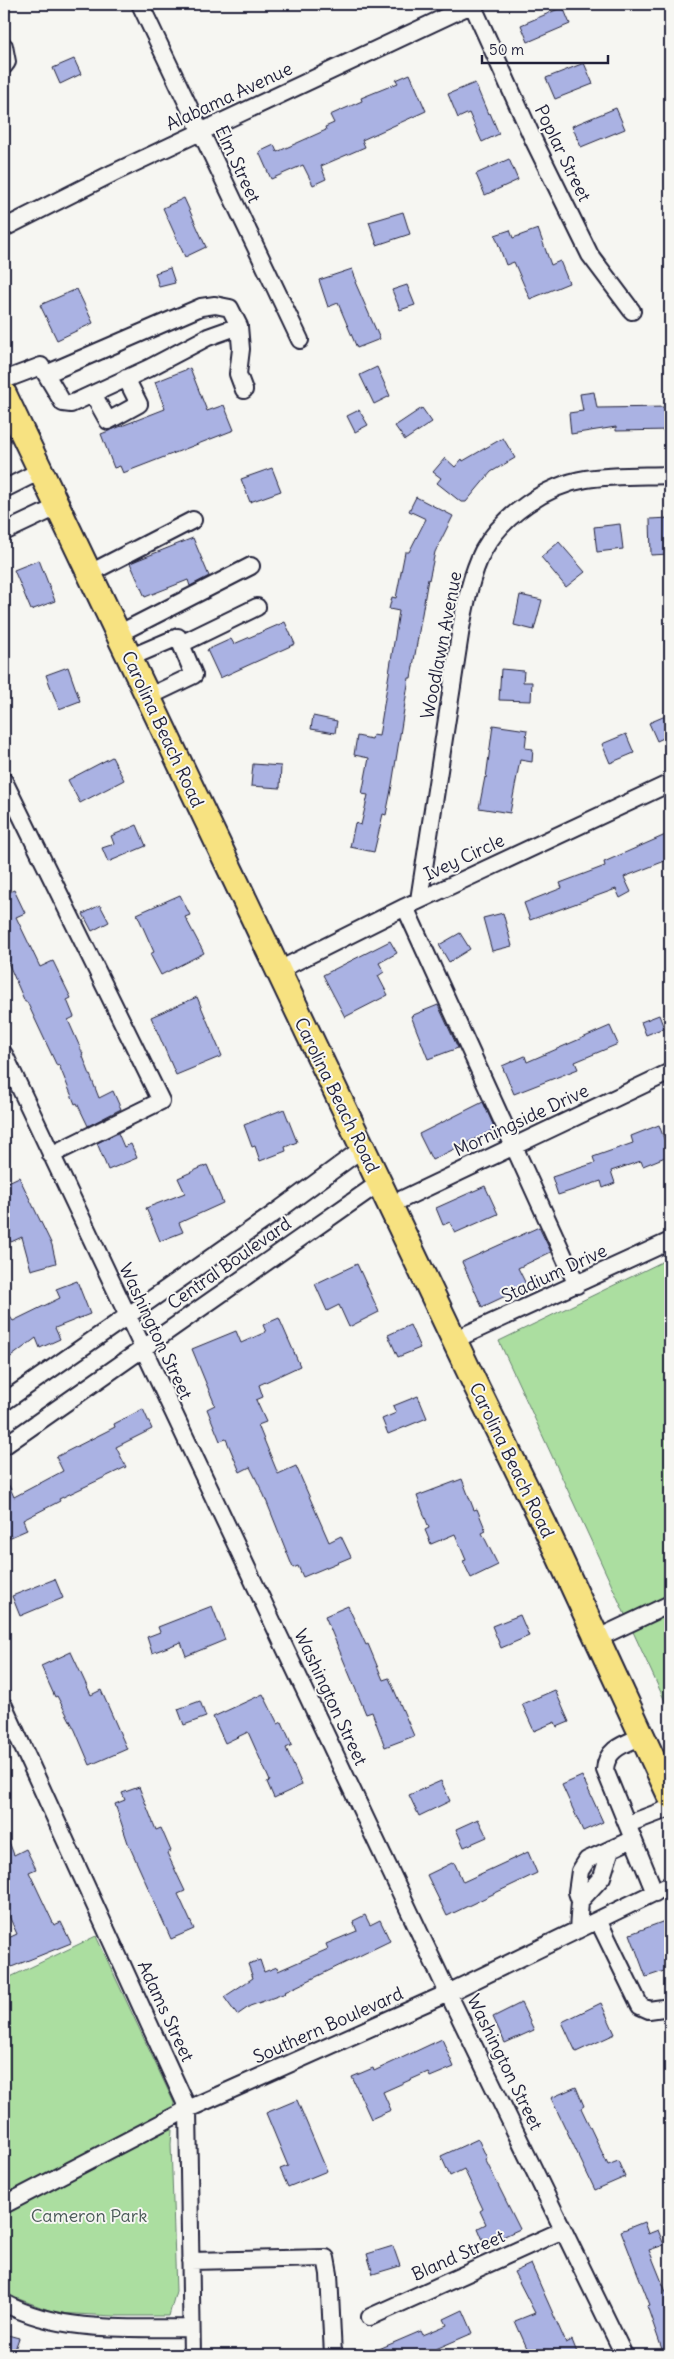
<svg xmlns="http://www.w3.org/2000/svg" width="674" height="2359" font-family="Delius,sans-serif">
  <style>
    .green { fill: #abdea0; stroke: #66806e }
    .building { fill: #aab2e3; stroke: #22223b }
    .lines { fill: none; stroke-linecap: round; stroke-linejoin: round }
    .minor-casing { stroke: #22223b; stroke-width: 20 }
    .highway-casing { stroke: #22223b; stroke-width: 28 }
    .minor { stroke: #f6f6f2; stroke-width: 16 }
    .highway { stroke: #f7e281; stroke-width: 24 }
    .labels { text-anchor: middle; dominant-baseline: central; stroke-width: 4; stroke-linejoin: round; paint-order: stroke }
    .street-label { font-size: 18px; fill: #22223b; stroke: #f6f6f2 }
    .park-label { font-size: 18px; fill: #4b5a59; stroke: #f6f6f2 }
  </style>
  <rect width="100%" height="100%" fill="#f6f6f2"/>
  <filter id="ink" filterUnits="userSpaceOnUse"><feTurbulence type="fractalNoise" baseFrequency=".02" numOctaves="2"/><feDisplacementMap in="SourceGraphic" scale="10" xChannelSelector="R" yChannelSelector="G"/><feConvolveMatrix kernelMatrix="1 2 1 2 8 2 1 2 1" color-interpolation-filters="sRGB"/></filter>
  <g filter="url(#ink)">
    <path class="green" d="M670,1258V1712L499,1341Z
      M96,1936L174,2103L171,2144L176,2291L169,2316H114L57,2313L16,2298L4,2291V1980Z"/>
    <path class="building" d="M563,7L570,24L528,42L521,25Z
      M74,59L81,74L60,84L53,68Z
      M584,63L593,84L555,99L546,78Z
      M410,74L426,111L362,140L365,147L321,166L326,179L313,185L303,165L271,179L259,152L274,145L277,152L326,130L325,127L334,123L330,115L362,101L361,98L398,83L396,80Z
      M475,83L488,114L490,113L499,134L482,142L469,113L458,118L448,94Z
      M616,108L625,129L581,147L572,126Z
      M509,159L518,180L485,195L476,174Z
      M184,198L206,247L185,257L163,208Z
      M403,212L410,234L377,245L369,222Z
      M538,229L551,265L560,261L569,283L530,299L514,262L506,265L495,235L510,230L513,238Z
      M170,268L175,283L159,287L155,273Z
      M352,269L357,282H355L380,339L357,348L338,303L328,307L319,280Z
      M407,285L415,305L400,310L392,290Z
      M77,289L93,323L57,340L40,305Z
      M377,367L390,396L374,404L360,375Z
      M190,368L207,411L224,405L234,430L123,473L120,466L114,468L101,434L165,409L155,382Z
      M594,392L597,408L670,407V430L616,431V427L571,434L569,413L583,411L580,394Z
      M422,408L432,422L405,440L395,426Z
      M359,410L368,425L355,432L347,416Z
      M503,438L515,458L491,472L466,502H461L437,483L441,478L433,472L445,458L455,467L462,459L463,461Z
      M272,468L281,491L250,502L241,479Z
      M416,497L453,516L435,552L429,580L428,579L411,678H409L392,785L386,815L383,814L374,852L350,847L355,823L361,825L368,795L362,794L369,758L354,755L357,736L372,739L373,735L379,736L399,611L389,609L392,597L396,598L405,552H409L426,519L409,511Z
      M670,518V554L651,555L650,519Z
      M620,524L623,549L597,552L594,527Z
      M193,538L209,576L190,586L188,580L145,597L130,563Z
      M559,542L585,572L566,587L541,557Z
      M39,560L55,601L31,610L14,570Z
      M520,595L542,600L534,630L514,625Z
      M285,622L295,644L220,678L207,650L231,639L234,644Z
      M68,667L80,701L59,709L46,675Z
      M501,669L524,671L523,682H532L531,701L499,700Z
      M670,714V735L657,741L649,723Z
      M313,716L337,721L335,733L311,729Z
      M493,725L527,730L525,748L533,749L532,762L520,760L510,813L479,808L485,777L486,778Z
      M626,734L634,753L610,763L602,744Z
      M112,757L124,780L80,803L68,780Z
      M253,764L281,766L280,788L251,786Z
      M137,825L146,846L108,862L102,848L114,844L111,836Z
      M670,833V859L624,877L631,892L620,898L616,889L530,920L524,903L562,888L560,883L605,866L604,862Z
      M14,890L25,913L16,917L40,967L53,961L71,998L67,1000L74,1017L68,1020L83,1054H82L99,1098L113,1091L121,1109L88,1126L77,1103L75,1104L59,1065L57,1066L27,1002H25L4,953V892L5,894Z
      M180,895L190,915L185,917L204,953L161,975L150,954L154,952L137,914Z
      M100,905L109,922L92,931L83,914Z
      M503,913L512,946L492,951L483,918Z
      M460,933L470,949L449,962L439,945Z
      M390,941L397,953L379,963L384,972L378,976L388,995L345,1017L323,975Z
      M197,997L222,1056L176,1075L151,1017Z
      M438,1005L458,1048L428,1059L411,1016Z
      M659,1015L664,1028L646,1035L641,1022Z
      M610,1026L618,1044L575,1062L578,1069L514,1094L502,1066L525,1056L527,1062Z
      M483,1102L495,1129L432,1160L419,1134Z
      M284,1109L297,1142L285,1147L286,1151L260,1161L255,1146L252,1147L244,1125Z
      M659,1125L670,1155L643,1166L641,1161L611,1171L615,1183L603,1188L601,1181L558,1195L552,1177L595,1163L593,1157L633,1143L631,1136Z
      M118,1133L124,1147L131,1144L137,1158L108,1170L97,1143Z
      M207,1165L223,1203L179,1223L183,1232L160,1241L146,1208L185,1193L178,1178Z
      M19,1177L52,1245L56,1263L31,1270L22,1237L11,1242L4,1227V1184Z
      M485,1186L498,1214L455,1233L450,1222L443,1225L436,1208Z
      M539,1227L551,1252L518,1268L527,1286L482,1307L462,1262Z
      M357,1264L379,1312L349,1327L339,1305L327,1311L315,1284Z
      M77,1281L90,1314L55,1328L60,1339L40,1348L36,1338L4,1362V1308L13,1321L60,1298L56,1289Z
      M279,1318L300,1366L259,1385L263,1397L256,1400L266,1422L258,1425L278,1474L296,1466L329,1542L341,1536L351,1557L303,1577L298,1566L293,1568L264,1495L250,1467L240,1472L226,1439L220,1441L207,1409L215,1405L192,1349L236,1331L241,1343L266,1332L263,1325Z
      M410,1325L420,1348L398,1357L388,1335Z
      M418,1396L427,1418L388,1434L382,1419L396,1413L393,1406Z
      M143,1409L152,1429L116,1447L126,1467L59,1499L60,1501L23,1520L27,1530L4,1540V1474L14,1497L63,1471L56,1457L115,1427L114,1424Z
      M462,1479L474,1510L477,1509L486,1531L482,1533L498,1565L471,1578L463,1561L466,1560L455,1534L431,1544L425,1530L429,1528L417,1496Z
      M55,1579L63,1598L20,1616L12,1596Z
      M212,1606L225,1640L186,1656L181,1642L152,1653L147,1637L160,1632L158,1627Z
      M348,1606L366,1645L368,1644L383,1680L389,1678L414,1736L385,1747L372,1712L366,1714L325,1616Z
      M520,1615L529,1636L501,1648L492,1626Z
      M71,1652L91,1695L101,1690L127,1749L90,1765L75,1730L57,1696L55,1697L41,1666Z
      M555,1690L569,1722L557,1727L555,1722L534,1731L522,1704Z
      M263,1694L278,1724L282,1722L292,1745L286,1748L302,1785L274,1798L267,1782L270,1781L248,1732L225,1743L213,1717Z
      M200,1701L206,1717L184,1725L178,1709Z
      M582,1776L603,1822L583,1831L562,1785Z
      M441,1781L450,1801L419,1816L409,1795Z
      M139,1787L156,1830L161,1828L171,1851L167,1853L185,1891L178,1894L194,1929L171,1939L128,1843L115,1804L125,1800L122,1793Z
      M478,1819L487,1837L464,1847L456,1829Z
      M5,1831L14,1855L26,1849L36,1869L29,1872L54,1925L61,1922L71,1943L4,1970V1940L17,1934L4,1905Z
      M528,1852L537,1873L447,1916L427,1875L454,1862L463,1882Z
      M365,1915L370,1925L380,1920L390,1941L285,1992L286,1993L250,2006L237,2015L224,1997L253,1978L248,1964L260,1960L264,1972L277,1967L278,1971L328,1949L326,1944L357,1931L353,1921Z
      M670,1919V1969L646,1977L630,1934Z
      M521,2003L534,2030L505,2043L493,2017Z
      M601,2003L615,2034L576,2052L562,2022Z
      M442,2039L454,2067L430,2077L428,2072L383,2092L391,2110L371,2119L352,2077L373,2068L374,2071Z
      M576,2087L584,2106L581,2108L608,2165L618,2161L625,2177L595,2190L551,2098Z
      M297,2100L327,2171L288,2187L280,2169L288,2166L266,2113Z
      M478,2139L487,2158L485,2159L520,2229L485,2245L478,2228L486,2224L480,2211L483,2209L464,2169L450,2176L441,2156Z
      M644,2222L648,2234L658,2230L664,2245L649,2250L670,2302V2355H664L647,2306L650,2305L621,2231Z
      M393,2246L400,2266L373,2274L367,2254Z
      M531,2264L566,2343L572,2340L578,2355H530L515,2321L535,2313L514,2272Z
      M463,2310L473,2333L422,2355H365L421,2331L423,2335L447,2325L444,2319Z
      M4,2334L19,2338L13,2355H4Z"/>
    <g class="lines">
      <defs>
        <path id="minor" d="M140,4L300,340
          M472,4L533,139L590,255L632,311
          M4,46L7,62L4,66
          M4,228L113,173L473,4
          M239,326L241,349L238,374L244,390
          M4,380L41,366L63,403L71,404L149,368L208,337L239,326L230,308L215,305L201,307L46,374
          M93,394L108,421L139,404L126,378
          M4,489L40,471
          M4,532L57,507
          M90,573L193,520
          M118,634L251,566
          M181,644L257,607
          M129,658L178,637L194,675L148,697
          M4,781L161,1101L51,1155
          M419,900L461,628C466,602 471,575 483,551C502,516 547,485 586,479C614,475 642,476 670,475
          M405,907L577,1285
          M277,971L405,907L670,783
          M4,1054L448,1993L624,2355
          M390,1205L670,1072
          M454,1340L670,1241
          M4,1402L272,1215L363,1148
          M4,1446L379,1183
          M598,1638L670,1604
          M4,1706L188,2109L192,2355
          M643,1736C625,1744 606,1748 605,1770L655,1893
          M628,1824L670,1808
          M580,1901L602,1877L611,1849
          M598,1920L640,2006L649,2010L670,2007
          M578,1930L580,1901L577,1892L580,1871L587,1860L633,1839
          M4,2205L188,2109L448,1993L670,1885
          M190,2261L326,2258L329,2274L333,2355
          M4,2303C60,2333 128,2328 191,2328
          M370,2317L563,2230"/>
        <path id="highway" d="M4,394L477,1388L544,1524L670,1796"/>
      </defs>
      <use href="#minor" class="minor-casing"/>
      <use href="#highway" class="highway-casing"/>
      <use href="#minor" class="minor"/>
      <use href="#highway" class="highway"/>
    </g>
  </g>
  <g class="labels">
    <g class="street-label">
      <text transform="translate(229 96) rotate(-25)">Alabama Avenue</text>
      <text transform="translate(563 153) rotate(64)">Poplar Street</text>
      <text transform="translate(238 164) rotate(65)">Elm Street</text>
      <text transform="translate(441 645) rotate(-79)">Woodlawn Avenue</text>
      <text transform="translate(163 729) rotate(65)">Carolina Beach Road</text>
      <text transform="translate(464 857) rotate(-25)">Ivey Circle</text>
      <text transform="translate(337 1095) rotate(64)">Carolina Beach Road</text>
      <text transform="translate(521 1120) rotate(-25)">Morningside Drive</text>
      <text transform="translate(229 1263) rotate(-35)">Central Boulevard</text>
      <text transform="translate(554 1273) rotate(-25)">Stadium Drive</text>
      <text transform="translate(156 1331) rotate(65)">Washington Street</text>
      <text transform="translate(512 1460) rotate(64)">Carolina Beach Road</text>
      <text transform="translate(331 1697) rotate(65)">Washington Street</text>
      <text transform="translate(166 2011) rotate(65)">Adams Street</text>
      <text transform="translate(328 2025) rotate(-24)">Southern Boulevard</text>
      <text transform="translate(505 2062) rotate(64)">Washington Street</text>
      <text transform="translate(458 2255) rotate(-24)">Bland Street</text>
    </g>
    <g class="park-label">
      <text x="89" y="2215">Cameron Park</text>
    </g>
  </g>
  <rect width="674" height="2359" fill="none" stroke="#f6f6f2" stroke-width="20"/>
  <rect x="10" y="10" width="654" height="2339" fill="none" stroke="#22223b" stroke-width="2" filter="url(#ink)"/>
  <path d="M482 55v8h126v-8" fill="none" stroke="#22223b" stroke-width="2.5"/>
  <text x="489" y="55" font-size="15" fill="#22223b" stroke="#f6f6f2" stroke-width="4" paint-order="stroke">50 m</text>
</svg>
